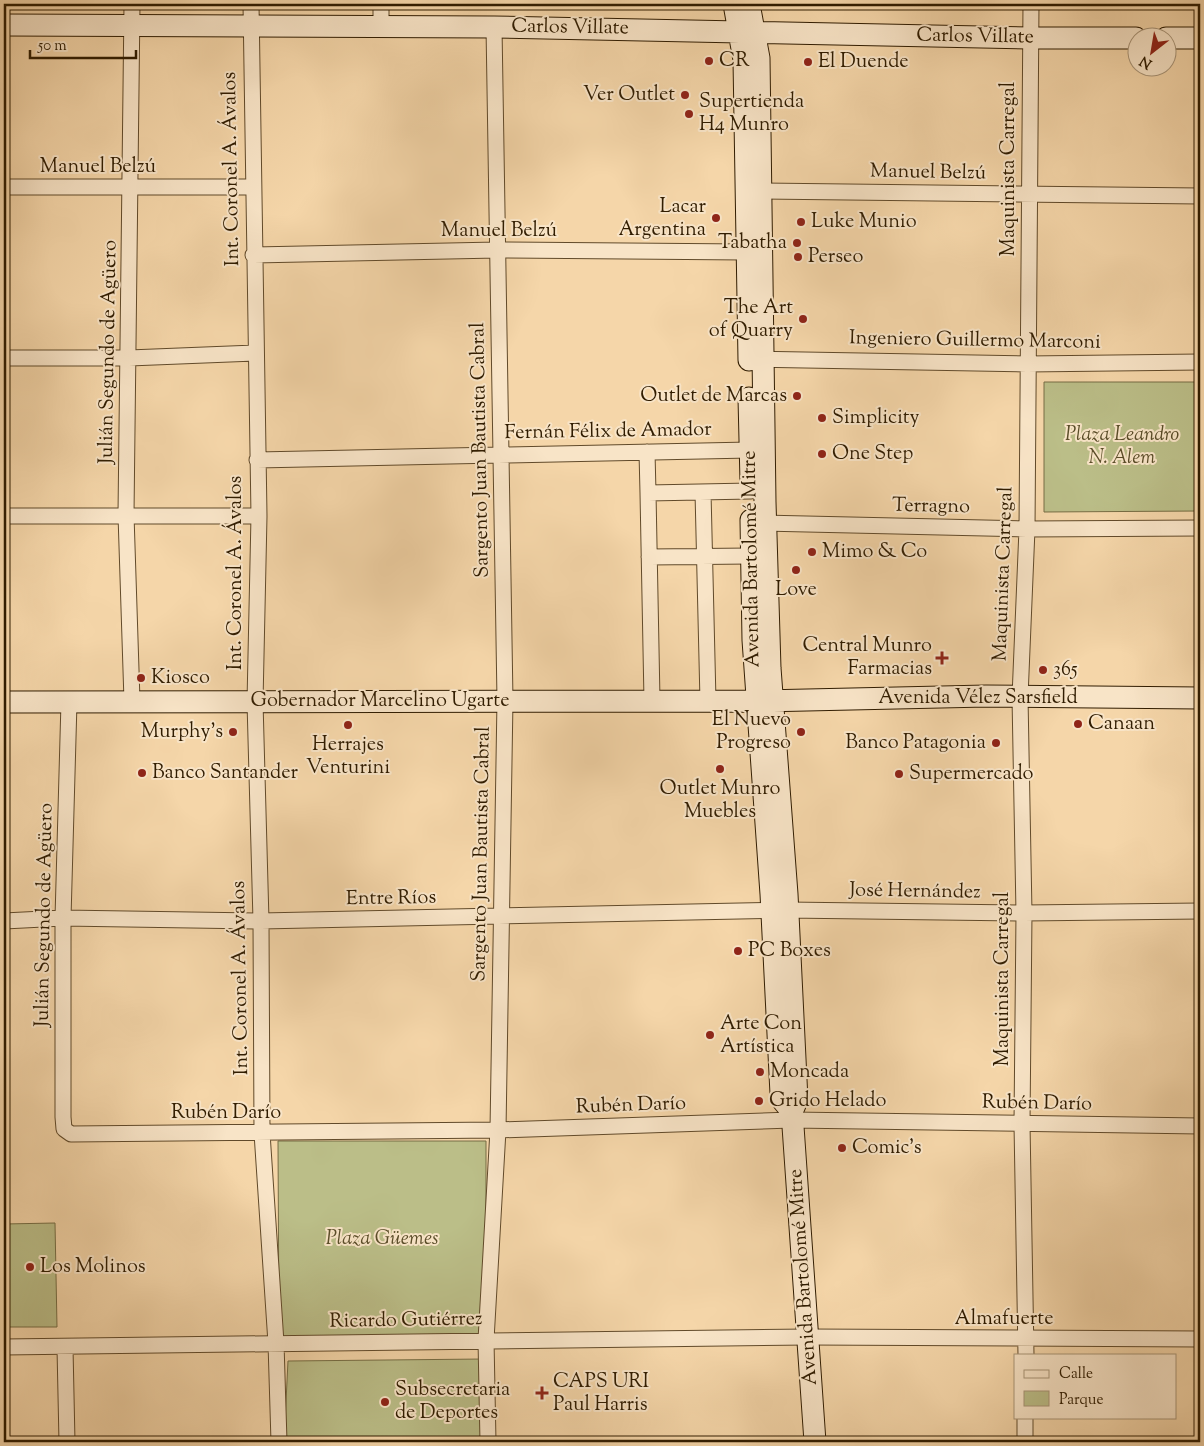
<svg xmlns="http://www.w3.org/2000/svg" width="1204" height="1446" font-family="'Sorts Mill Goudy',serif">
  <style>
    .green { fill: #bbbe88; stroke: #766d44 }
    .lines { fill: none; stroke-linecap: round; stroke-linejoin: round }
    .street-casing { stroke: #614a2a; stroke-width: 17 }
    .secondary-casing { stroke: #301c00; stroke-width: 23 }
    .street { stroke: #f8e4c7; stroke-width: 15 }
    .secondary { stroke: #f8e4c7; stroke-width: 21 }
    .poi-dot { fill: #8f2418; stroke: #f8e4c7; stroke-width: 2 }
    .labels { text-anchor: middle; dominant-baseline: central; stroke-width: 4; stroke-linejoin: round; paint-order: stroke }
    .street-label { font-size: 20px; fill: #301c00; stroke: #f8e4c7 }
    .poi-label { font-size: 20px; fill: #301c00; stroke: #f8e4c7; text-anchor: start }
    .park-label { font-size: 20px; font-style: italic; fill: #5a4d29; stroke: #f8e4c7 }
  </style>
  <rect width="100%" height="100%" fill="#f5d6a9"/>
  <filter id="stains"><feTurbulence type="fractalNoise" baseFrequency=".004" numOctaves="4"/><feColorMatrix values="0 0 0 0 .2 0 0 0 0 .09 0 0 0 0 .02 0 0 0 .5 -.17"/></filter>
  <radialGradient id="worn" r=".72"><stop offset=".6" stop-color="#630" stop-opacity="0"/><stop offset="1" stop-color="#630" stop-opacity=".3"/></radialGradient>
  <path class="green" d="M1044,382H1200V511L1044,512Z
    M278,1141H486V1337H279Z
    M55,1223L57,1327H4V1224Z
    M483,1359L484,1442H284L288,1361Z"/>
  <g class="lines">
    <defs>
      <path id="street" d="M132,4L126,515L132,701
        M251,4L259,516L255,702L261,921L262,1133L276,1343L279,1442
        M381,4V26
        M4,187H252
        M752,191L1200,196
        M253,255L497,250L745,252
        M4,358H129L255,353
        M754,359L1027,364L1200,362
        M647,452L648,493
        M257,460L750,450
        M703,492L708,701
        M4,516H259
        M757,523L1027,529L1200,528
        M649,557L751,556
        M652,700L648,493L751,491
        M69,702L63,918V1117L64,1129L71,1134L498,1130L792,1120L1200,1126
        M4,921L63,918L261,921L787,910L1024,913L1200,911
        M4,1347L808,1337L1200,1339
        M65,1348L67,1442
        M1026,1355L1022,1124L1024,913L1020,697L1027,529L1031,4
        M488,1442L486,1340L498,1130L505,700L494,27
        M1025,1442V1417"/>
      <path id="secondary" d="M734,4L744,60L749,360
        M749,4L759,58L765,502L770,668L787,894L797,1100L792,1112L815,1442
        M4,25L494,27L1030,38H1136
        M1166,38H1200
        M749,398L751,482
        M751,520L753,640L771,894L781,1094L783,1101L792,1112
        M4,702L757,701L986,696L1200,698"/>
    </defs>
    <use href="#street" class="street-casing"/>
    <use href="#secondary" class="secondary-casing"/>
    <use href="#street" class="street"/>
    <use href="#secondary" class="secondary"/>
  </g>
  <g class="poi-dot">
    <circle cx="709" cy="61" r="5"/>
    <circle cx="808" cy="62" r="5"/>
    <circle cx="685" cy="95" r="5"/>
    <circle cx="689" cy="114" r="5"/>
    <circle cx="716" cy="218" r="5"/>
    <circle cx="801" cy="222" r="5"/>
    <circle cx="797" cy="243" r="5"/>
    <circle cx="798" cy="257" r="5"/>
    <circle cx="803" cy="319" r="5"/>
    <circle cx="797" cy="396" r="5"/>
    <circle cx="822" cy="418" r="5"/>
    <circle cx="822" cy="454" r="5"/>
    <circle cx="812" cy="552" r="5"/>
    <circle cx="796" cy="570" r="5"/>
    <path d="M939.5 650.5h5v5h5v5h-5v5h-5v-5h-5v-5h5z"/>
    <circle cx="1043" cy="670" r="5"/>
    <circle cx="141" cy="678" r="5"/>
    <circle cx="1078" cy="724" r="5"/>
    <circle cx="348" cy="725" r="5"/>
    <circle cx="233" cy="732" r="5"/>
    <circle cx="801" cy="732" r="5"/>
    <circle cx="996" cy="743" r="5"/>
    <circle cx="720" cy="769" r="5"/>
    <circle cx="142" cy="773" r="5"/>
    <circle cx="899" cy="774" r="5"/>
    <circle cx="738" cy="951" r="5"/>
    <circle cx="710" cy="1035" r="5"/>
    <circle cx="760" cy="1072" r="5"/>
    <circle cx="759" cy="1101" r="5"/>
    <circle cx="842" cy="1148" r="5"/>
    <circle cx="30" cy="1267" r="5"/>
    <path d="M539.5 1385.5h5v5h5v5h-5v5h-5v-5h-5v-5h5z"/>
    <circle cx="385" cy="1402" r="5"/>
  </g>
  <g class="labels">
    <g class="street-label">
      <text transform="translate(570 28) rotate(1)">Carlos Villate</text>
      <text transform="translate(975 37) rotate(1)">Carlos Villate</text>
      <text x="98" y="167">Manuel Belzú</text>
      <text transform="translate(232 169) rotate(-91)">Int. Coronel A. Ávalos</text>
      <text transform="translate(1009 169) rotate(-90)">Maquinista Carregal</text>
      <text transform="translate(928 173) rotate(1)">Manuel Belzú</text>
      <text x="499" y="231">Manuel Belzú</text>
      <text transform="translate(975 341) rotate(1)">Ingeniero Guillermo Marconi</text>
      <text transform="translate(109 352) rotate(-89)">Julián Segundo de Agüero</text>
      <text transform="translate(608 432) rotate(-1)">Fernán Félix de Amador</text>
      <text transform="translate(481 450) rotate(-91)">Sargento Juan Bautista Cabral</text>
      <text transform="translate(931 507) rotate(1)">Terragno</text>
      <text transform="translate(752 559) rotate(-91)">Avenida Bartolomé Mitre</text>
      <text transform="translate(236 573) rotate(-90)">Int. Coronel A. Ávalos</text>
      <text transform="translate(1004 574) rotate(-88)">Maquinista Carregal</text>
      <text x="978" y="698">Avenida Vélez Sarsfield</text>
      <text x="380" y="701">Gobernador Marcelino Ugarte</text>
      <text transform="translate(482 854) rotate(-89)">Sargento Juan Bautista Cabral</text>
      <text transform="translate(915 892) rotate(1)">José Hernández</text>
      <text transform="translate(391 899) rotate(-1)">Entre Ríos</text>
      <text transform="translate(45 915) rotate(-89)">Julián Segundo de Agüero</text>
      <text transform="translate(241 978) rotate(-91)">Int. Coronel A. Ávalos</text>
      <text transform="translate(1003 979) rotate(-90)">Maquinista Carregal</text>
      <text transform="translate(1037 1104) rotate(1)">Rubén Darío</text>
      <text transform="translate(631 1106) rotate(-2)">Rubén Darío</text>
      <text x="226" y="1113">Rubén Darío</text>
      <text transform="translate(804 1277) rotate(-94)">Avenida Bartolomé Mitre</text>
      <text x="1004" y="1319">Almafuerte</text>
      <text transform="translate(406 1321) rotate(-1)">Ricardo Gutiérrez</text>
    </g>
    <g class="poi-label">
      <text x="719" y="61">CR</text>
      <text x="818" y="62">El Duende</text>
      <text x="675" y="95" text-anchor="end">Ver Outlet</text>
      <text x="699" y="102">Supertienda<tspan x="699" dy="23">H4 Munro</tspan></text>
      <text x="706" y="207" text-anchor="end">Lacar<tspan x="706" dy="23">Argentina</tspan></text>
      <text x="811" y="222">Luke Munio</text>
      <text x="787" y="243" text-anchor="end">Tabatha</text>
      <text x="808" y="257">Perseo</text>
      <text x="793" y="308" text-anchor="end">The Art<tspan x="793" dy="23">of Quarry</tspan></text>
      <text x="787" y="396" text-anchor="end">Outlet de Marcas</text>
      <text x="832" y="418">Simplicity</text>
      <text x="832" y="454">One Step</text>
      <text x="822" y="552">Mimo &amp; Co</text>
      <text x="796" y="590" text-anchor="middle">Love</text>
      <text x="932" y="646" text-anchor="end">Central Munro<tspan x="932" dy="23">Farmacias</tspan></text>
      <text x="1053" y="670">365</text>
      <text x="151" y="678">Kiosco</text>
      <text x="791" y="720" text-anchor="end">El Nuevo<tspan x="791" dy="23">Progreso</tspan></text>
      <text x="1088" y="724">Canaan</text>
      <text x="223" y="732" text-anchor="end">Murphy's</text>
      <text x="986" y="743" text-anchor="end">Banco Patagonia</text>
      <text x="348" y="745" text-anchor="middle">Herrajes<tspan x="348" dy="23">Venturini</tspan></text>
      <text x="152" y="773">Banco Santander</text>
      <text x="909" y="774">Supermercado</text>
      <text x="720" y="789" text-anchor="middle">Outlet Munro<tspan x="720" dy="23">Muebles</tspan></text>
      <text x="748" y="951">PC Boxes</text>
      <text x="720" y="1024">Arte Con<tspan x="720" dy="23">Artística</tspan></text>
      <text x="770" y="1072">Moncada</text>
      <text x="769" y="1101">Grido Helado</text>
      <text x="852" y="1148">Comic's</text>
      <text x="40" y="1267">Los Molinos</text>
      <text x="553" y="1382">CAPS URI<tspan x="553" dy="23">Paul Harris</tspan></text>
      <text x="395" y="1390">Subsecretaria<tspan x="395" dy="23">de Deportes</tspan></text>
    </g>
    <g class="park-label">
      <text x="1122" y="435">Plaza Leandro<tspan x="1122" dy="23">N. Alem</tspan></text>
      <text x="382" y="1239">Plaza Güemes</text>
    </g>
  </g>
  <rect width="1204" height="1446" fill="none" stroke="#f5d6a9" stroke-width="20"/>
  <rect x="5" y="5" width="1194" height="1436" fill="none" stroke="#301c00" stroke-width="2.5"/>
  <rect x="10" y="10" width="1184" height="1426" fill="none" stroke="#301c00"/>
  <rect x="1014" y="1354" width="162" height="65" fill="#f8e4c7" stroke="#a89477"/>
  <rect x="1024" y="1370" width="25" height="8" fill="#f8e4c7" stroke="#a89477"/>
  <text x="1059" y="1378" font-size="15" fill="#301c00">Calle</text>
  <rect x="1024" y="1391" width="25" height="15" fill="#bbbe88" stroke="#a89477"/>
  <text x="1059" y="1404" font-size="15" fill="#301c00">Parque</text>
  <g transform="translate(1152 52) rotate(211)"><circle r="24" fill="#f8e4c7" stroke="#a89477"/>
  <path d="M0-4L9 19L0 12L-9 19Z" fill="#8f2418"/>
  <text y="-8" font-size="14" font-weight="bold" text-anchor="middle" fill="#301c00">N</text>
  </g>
  <path d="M30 50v8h106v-8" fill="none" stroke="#301c00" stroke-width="2.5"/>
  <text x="38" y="50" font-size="15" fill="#301c00" stroke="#f8e4c7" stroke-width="4" paint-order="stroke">50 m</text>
  <rect width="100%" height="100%" filter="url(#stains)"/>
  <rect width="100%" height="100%" fill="url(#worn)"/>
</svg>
